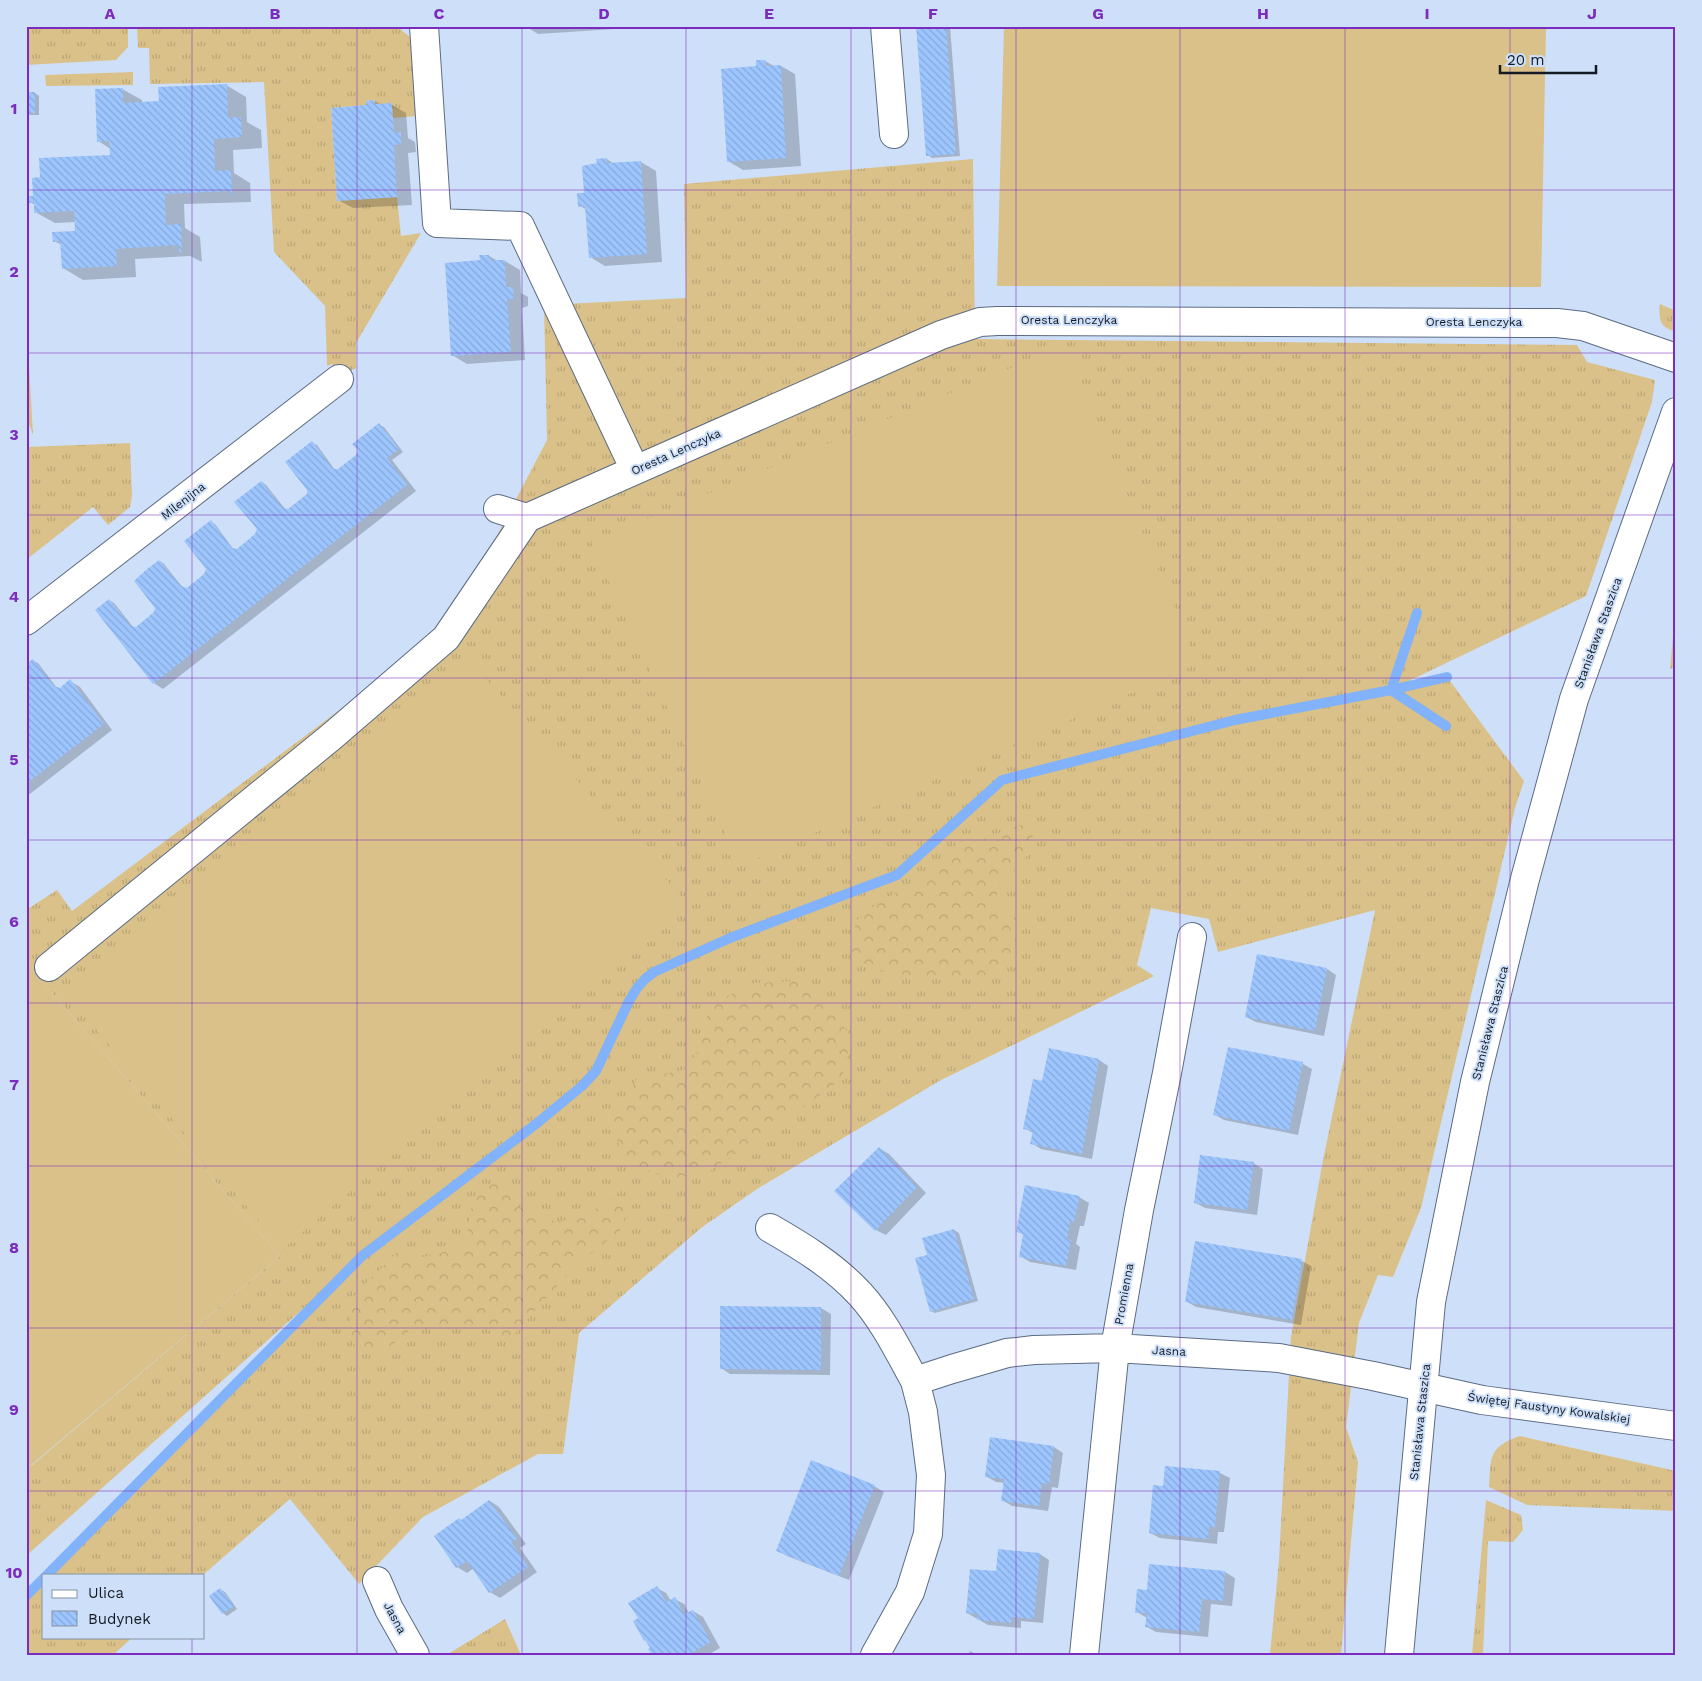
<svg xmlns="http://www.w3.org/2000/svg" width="1702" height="1681" font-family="'Work Sans',sans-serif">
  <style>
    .grass { fill: url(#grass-tufts) }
    .forest { fill: url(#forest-crowns) }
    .pitch { fill: #dac189 }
    .shadow { fill: #0003 }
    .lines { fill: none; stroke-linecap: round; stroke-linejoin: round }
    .stream { stroke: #82b2f9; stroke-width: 10 }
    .building { fill: url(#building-back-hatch) }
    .street-casing { stroke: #5c6b82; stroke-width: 30 }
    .secondary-casing { stroke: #5c6b82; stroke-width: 30 }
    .street { stroke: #fff; stroke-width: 28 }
    .secondary { stroke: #fff; stroke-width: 28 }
    .grid { fill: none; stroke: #7b2cbf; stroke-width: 1; stroke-opacity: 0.55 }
    .labels { text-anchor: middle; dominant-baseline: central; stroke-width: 4; stroke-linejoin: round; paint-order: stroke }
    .street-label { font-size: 12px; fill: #151b24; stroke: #cee0f9 }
    .neatline { fill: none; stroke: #7b2cbf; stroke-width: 2 }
    .grid-label { font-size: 16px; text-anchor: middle; font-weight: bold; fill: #7b2cbf }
  </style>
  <defs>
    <pattern id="grass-tufts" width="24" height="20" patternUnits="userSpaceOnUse" patternTransform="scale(1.25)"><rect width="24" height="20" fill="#dac189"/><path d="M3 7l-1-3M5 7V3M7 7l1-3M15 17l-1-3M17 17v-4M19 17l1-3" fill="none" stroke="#baa576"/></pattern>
    <pattern id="forest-crowns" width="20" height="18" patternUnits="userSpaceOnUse" patternTransform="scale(1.25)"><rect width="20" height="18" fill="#dac189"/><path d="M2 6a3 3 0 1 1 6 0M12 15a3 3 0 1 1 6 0" fill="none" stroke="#baa576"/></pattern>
    <pattern id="building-back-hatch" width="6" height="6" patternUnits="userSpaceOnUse" patternTransform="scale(1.25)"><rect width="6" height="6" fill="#9dc5fe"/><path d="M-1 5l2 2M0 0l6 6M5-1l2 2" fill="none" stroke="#86a9da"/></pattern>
  </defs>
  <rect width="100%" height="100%" fill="#cee0f9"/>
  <path class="grass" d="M26,26H128V47L116,60L26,65Z
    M137,26H396L414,40L417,116L393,118L375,104V100L366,101V105L331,108L337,201L397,197L401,236L421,233L356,343V368L340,376L332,364L327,366L325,306L274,252L264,82L150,84L149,48H138Z
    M133,72V85L46,86L45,75Z
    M973,159L975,339L1577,345L1587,362L1655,380L1652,402L1586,596L1394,688L1447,677L1524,781L1515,808L1421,1208L1393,1277L1378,1275L1359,1323L1346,1427L1358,1462L1341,1655H1270L1279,1560L1291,1337L1323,1160L1375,910L1218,952L1209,919L1151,908L1137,965L1154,976L941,1080L757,1189L701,1228L579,1333L563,1454H538L423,1517L359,1584L290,1499L203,1575H47L353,1264L26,1556V1459L31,1466L280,1256L26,963V910L57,890L72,911L422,648L481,566L547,440L544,305L686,298L684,184Z
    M1660,304L1676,311V331C1660,329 1658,318 1660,304Z
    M26,310L33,435L26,416Z
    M130,443L132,496L130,507L108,525L93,507L26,560V447Z
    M1675,614L1676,666L1670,669Z
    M1520,1436L1676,1471V1511L1527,1505L1489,1487C1491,1457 1488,1447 1520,1436Z
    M1486,1500L1521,1515L1523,1530L1513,1542L1488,1541L1483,1655H1472Z
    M44,1578V1637H133L113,1655H26V1596Z
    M505,1619L521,1655H447L448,1654Z"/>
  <path class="forest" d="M1027,823L1035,842L1022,864L1000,881L996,901L1016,921L1015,953L999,973L952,981L871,970L851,950L856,921L881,900L922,881L953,853L990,836Z
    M797,981L828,1004L851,1037L842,1079L794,1114L710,1171L670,1179L625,1161L610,1122L637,1079L684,1070L699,1050L710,1004L755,983Z
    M512,1182L519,1207L556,1222L582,1218L615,1196L630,1203L620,1231L574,1267L509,1340L482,1327L449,1324L413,1328L387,1349H356L349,1329L354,1296L397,1252L415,1259L444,1252L462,1245L468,1230L472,1203L486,1185Z"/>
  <path class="pitch" d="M1004,26H1546L1541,287L997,286Z
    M1066,345L1197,664L740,866L591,542Z
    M470,661L686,902L283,1249L64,992Z
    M26,963L280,1256L30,1466L26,1459Z"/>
  <path class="shadow" d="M525,26H661L538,34Z
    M917,26H950L960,156L932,158L928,155Z
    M765,61L774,66H781L795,74L801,166L743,170L728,161L757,67Z
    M226,85L246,97L247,122L261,130L262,148L233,150L234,173L250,183L251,202L184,204L185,228L200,237L202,262L190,256L135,259L136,277L83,280L63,268L62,245L54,241L77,233L76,222L55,223L35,212V205L30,202L35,197L42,178L111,156V149L98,141L122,89L142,100V103L160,102Z
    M26,93H35L39,96V115H26Z
    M375,101L382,105H392L406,113L408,138L415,142L416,152L408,153L412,205L353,208L338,200L367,102Z
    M607,159L614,164L641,162L656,171L662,262L605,266L590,257L587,210L580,206L598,164Z
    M489,256L498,261H505L520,270L521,293L528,297V306L522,308L525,360L467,364L452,355L481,262Z
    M379,425L384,427L403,452L392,460L416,491L163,689L154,683L109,600L114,603L134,628L136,629L156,613L160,561L164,564L184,589H187L205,575L207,568L211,522L215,524L234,550H237L257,535L262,482L266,485L286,510H288L308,495L312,443L317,445L335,470H338L358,456L359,450Z
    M33,661L38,663L57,688L60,689L70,681L80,687L112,730L26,797V715L28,714Z
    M1327,969L1336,975L1324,1036L1256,1022L1246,1017Z
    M1229,1048L1303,1064L1312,1069L1298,1135L1224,1120L1215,1115Z
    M1099,1060L1108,1066L1092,1159L1041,1149L1031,1143L1033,1133L1024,1128L1043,1082Z
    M879,1148L889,1154L926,1193L886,1235L876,1230Z
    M1253,1163L1263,1169L1257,1215L1205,1208L1196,1203Z
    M1079,1197L1089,1203L1084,1226H1080L1076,1244L1080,1247L1076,1270L1030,1262L1020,1256L1024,1235L1017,1231Z
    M954,1230L959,1233L978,1301L935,1313L931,1311L929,1255Z
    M1302,1261L1311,1266L1301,1325L1196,1307L1186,1301Z
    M821,1308L831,1314L830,1375L730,1374L721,1368Z
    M1054,1447L1063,1453L1058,1488L1052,1487L1048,1511L1012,1506L1002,1500L1005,1483L996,1482L986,1476Z
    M1166,1467L1220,1473L1230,1478L1224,1532H1218L1217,1544L1160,1538L1150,1533L1164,1487Z
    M874,1486L884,1492L849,1580L787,1556L777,1550Z
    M490,1501L499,1507L526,1544L520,1548L537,1572L500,1598L490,1592L474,1568L467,1573L457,1567Z
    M1040,1554L1049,1560L1043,1623L1021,1621V1628L988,1625L967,1613L997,1573Z
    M1150,1565L1225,1572L1235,1578L1232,1606L1211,1604L1208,1637L1156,1632L1147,1627V1618L1137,1612L1148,1592Z
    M657,1588L666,1593L671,1601L675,1599L684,1604L689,1613L693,1611L703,1617L720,1648L708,1655H653L652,1649L648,1642L645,1640L640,1619Z
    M220,1589L225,1592L237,1609L227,1616L223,1613Z
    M970,1651L978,1655H968Z"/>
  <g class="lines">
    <path class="stream" d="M1417,613L1391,690L1446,726
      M47,1575L362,1256L536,1124L582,1086L596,1071L629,1001L637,988L645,979L654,972L730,938L897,875L1002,780L1235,720L1391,690L1447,677
      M26,1596L44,1578"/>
  </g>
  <path class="building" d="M916,26H946L956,154L926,156Z
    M756,60H765L766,66L781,65L786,158L727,162L721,69L756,66Z
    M227,84L228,118L241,117L242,137L214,139L215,171L231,170L232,194L230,195V191L165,194L166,225L181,224L182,252H179V245L116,249L117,266L62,269L60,241L53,242L52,232L75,231L74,211L34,213V202L29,203L28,196H33L32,178L40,177L39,158L110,155L109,141L97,142L95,89L123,88V103L159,101L158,87Z
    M26,92H35V113H26Z
    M375,100V104L392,103L394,133L401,132V144L394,145L397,197L337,201L331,108L366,105V101Z
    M607,158V163L641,161L647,254L589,258L585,206L578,207L577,193H584L582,166L597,163L596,159Z
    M479,255H489L490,260H505L506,287H513L514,298L507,300L511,352L451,356L445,263L480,260Z
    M379,423L399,449L387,458L407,485L153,684L95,610L109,599L131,626L136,627L154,612L155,608L134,581L146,570L159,560L181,586L187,588L204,574L206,569L184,541L211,520L232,548L237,549L255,534L257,529L234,502L261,481L283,508L288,509L307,494V490L285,462L312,441L333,469H338L356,455L358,450L352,444Z
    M33,659L54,686L60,688L70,679L104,724L26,784V713L28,707L26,705V664Z
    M1257,954L1327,968L1315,1031L1245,1017Z
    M1228,1047L1303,1062L1289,1131L1213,1115Z
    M1049,1048L1099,1059L1082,1154L1030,1144L1033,1131L1023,1129L1033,1079L1042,1081Z
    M879,1147L917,1187L875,1231L834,1191Z
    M1200,1155L1254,1162L1247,1210L1194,1203Z
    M1025,1185L1080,1196L1074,1222L1070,1221L1067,1239L1071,1240L1066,1266L1019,1257L1023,1234L1016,1232Z
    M954,1229L974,1299L930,1312L915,1258L927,1255L922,1238Z
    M1195,1241L1302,1259L1292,1320L1185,1302Z
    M720,1306L821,1307V1370L720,1369Z
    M990,1437L1054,1446L1049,1484L1042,1483L1039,1506L1001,1501L1004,1479L985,1477Z
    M811,1460L875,1485L839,1576L776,1551Z
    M1165,1466L1220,1471L1215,1527H1209L1208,1539L1149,1533L1153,1485L1163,1486Z
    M489,1500L517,1539L511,1542L528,1567L489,1593L467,1561L456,1568L434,1536L459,1518L461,1520Z
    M998,1549L1040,1553L1034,1619L1012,1617L1011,1623L977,1620L978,1614L966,1613L970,1569L996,1571Z
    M1149,1564L1225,1571L1223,1601L1202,1599L1199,1632L1145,1627L1147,1613H1135L1137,1589L1147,1590Z
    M657,1586L666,1602L675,1597L684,1614L693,1610L711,1642L692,1653L693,1655H652L648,1649L650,1648L645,1640L644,1641L633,1621L638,1618L628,1603Z
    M220,1588L234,1606L222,1614L209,1596Z"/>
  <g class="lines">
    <defs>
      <path id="street" d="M424,26L437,223L520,226L635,470
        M885,26L894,134
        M498,509L527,518L941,335L980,322L997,321L1557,323L1583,326L1676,358
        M26,621L339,379
        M49,967L331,737L446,638L527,518
        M770,1228C803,1247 834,1266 860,1294C883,1319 899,1352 915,1381
        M377,1581L389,1609L415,1655
        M875,1655L910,1592L928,1534L931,1475L923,1412L915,1381L952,1369L1007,1353L1034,1350L1115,1348L1279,1358L1373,1376L1482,1400L1676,1426
        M1084,1655L1115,1348L1139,1210L1167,1073L1192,937"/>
      <path id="secondary" d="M1399,1655L1431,1302L1475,1082L1525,879L1574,699L1676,412"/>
    </defs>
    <use href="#street" class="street-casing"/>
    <use href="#secondary" class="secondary-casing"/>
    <use href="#street" class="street"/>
    <use href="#secondary" class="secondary"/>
  </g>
  <path class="grid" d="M192,26V1575M357,26V1655M522,26V1655M686,26V1655M851,26V1655M1016,26V1655M1180,26V1655M1345,26V1655M1510,26V1655M26,190H1676M26,353H1676M26,515H1676M26,678H1676M26,840H1676M26,1003H1676M26,1166H1676M26,1328H1676M26,1491H1676M192,1637V1655"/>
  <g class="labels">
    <g class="street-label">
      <text x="1069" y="320">Oresta Lenczyka</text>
      <text x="1474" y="322">Oresta Lenczyka</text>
      <text transform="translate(676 452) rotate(-24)">Oresta Lenczyka</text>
      <text transform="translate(183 501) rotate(-38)">Milenijna</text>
      <text transform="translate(1598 633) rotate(-70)">Stanisława Staszica</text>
      <text transform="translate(1490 1023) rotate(-76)">Stanisława Staszica</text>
      <text transform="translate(1124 1294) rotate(-80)">Promienna</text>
      <text transform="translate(1169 1351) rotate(3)">Jasna</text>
      <text transform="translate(1549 1408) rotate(8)">Świętej Faustyny Kowalskiej</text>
      <text transform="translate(1420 1422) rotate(-84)">Stanisława Staszica</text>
      <text transform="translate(395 1618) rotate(62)">Jasna</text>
    </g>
  </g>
  <rect width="1702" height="1681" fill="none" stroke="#cee0f9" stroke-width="55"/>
  <rect x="42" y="1574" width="162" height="65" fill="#cee0f9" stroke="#8491a4"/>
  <rect x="52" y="1590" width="25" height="8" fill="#ffffff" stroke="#8491a4"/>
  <text x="88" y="1598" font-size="15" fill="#151b24">Ulica</text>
  <rect x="52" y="1611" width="25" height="15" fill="url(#building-back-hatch)" stroke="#8491a4"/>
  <text x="88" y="1624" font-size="15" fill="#151b24">Budynek</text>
  <path d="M1500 65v8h96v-8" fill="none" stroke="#151b24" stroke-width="2.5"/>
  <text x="1507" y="65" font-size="15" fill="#151b24" stroke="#cee0f9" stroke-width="4" paint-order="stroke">20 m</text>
  <rect x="28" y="28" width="1646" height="1626" class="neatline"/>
  <g class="grid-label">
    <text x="110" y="19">A</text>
    <text x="275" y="19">B</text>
    <text x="439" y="19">C</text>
    <text x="604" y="19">D</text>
    <text x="769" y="19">E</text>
    <text x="933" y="19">F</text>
    <text x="1098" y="19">G</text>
    <text x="1263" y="19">H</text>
    <text x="1427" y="19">I</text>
    <text x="1592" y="19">J</text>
    <text x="14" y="114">1</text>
    <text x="14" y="277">2</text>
    <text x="14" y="440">3</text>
    <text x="14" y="602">4</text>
    <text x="14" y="765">5</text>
    <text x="14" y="927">6</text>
    <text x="14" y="1090">7</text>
    <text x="14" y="1253">8</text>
    <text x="14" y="1415">9</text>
    <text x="14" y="1578">10</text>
  </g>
</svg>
